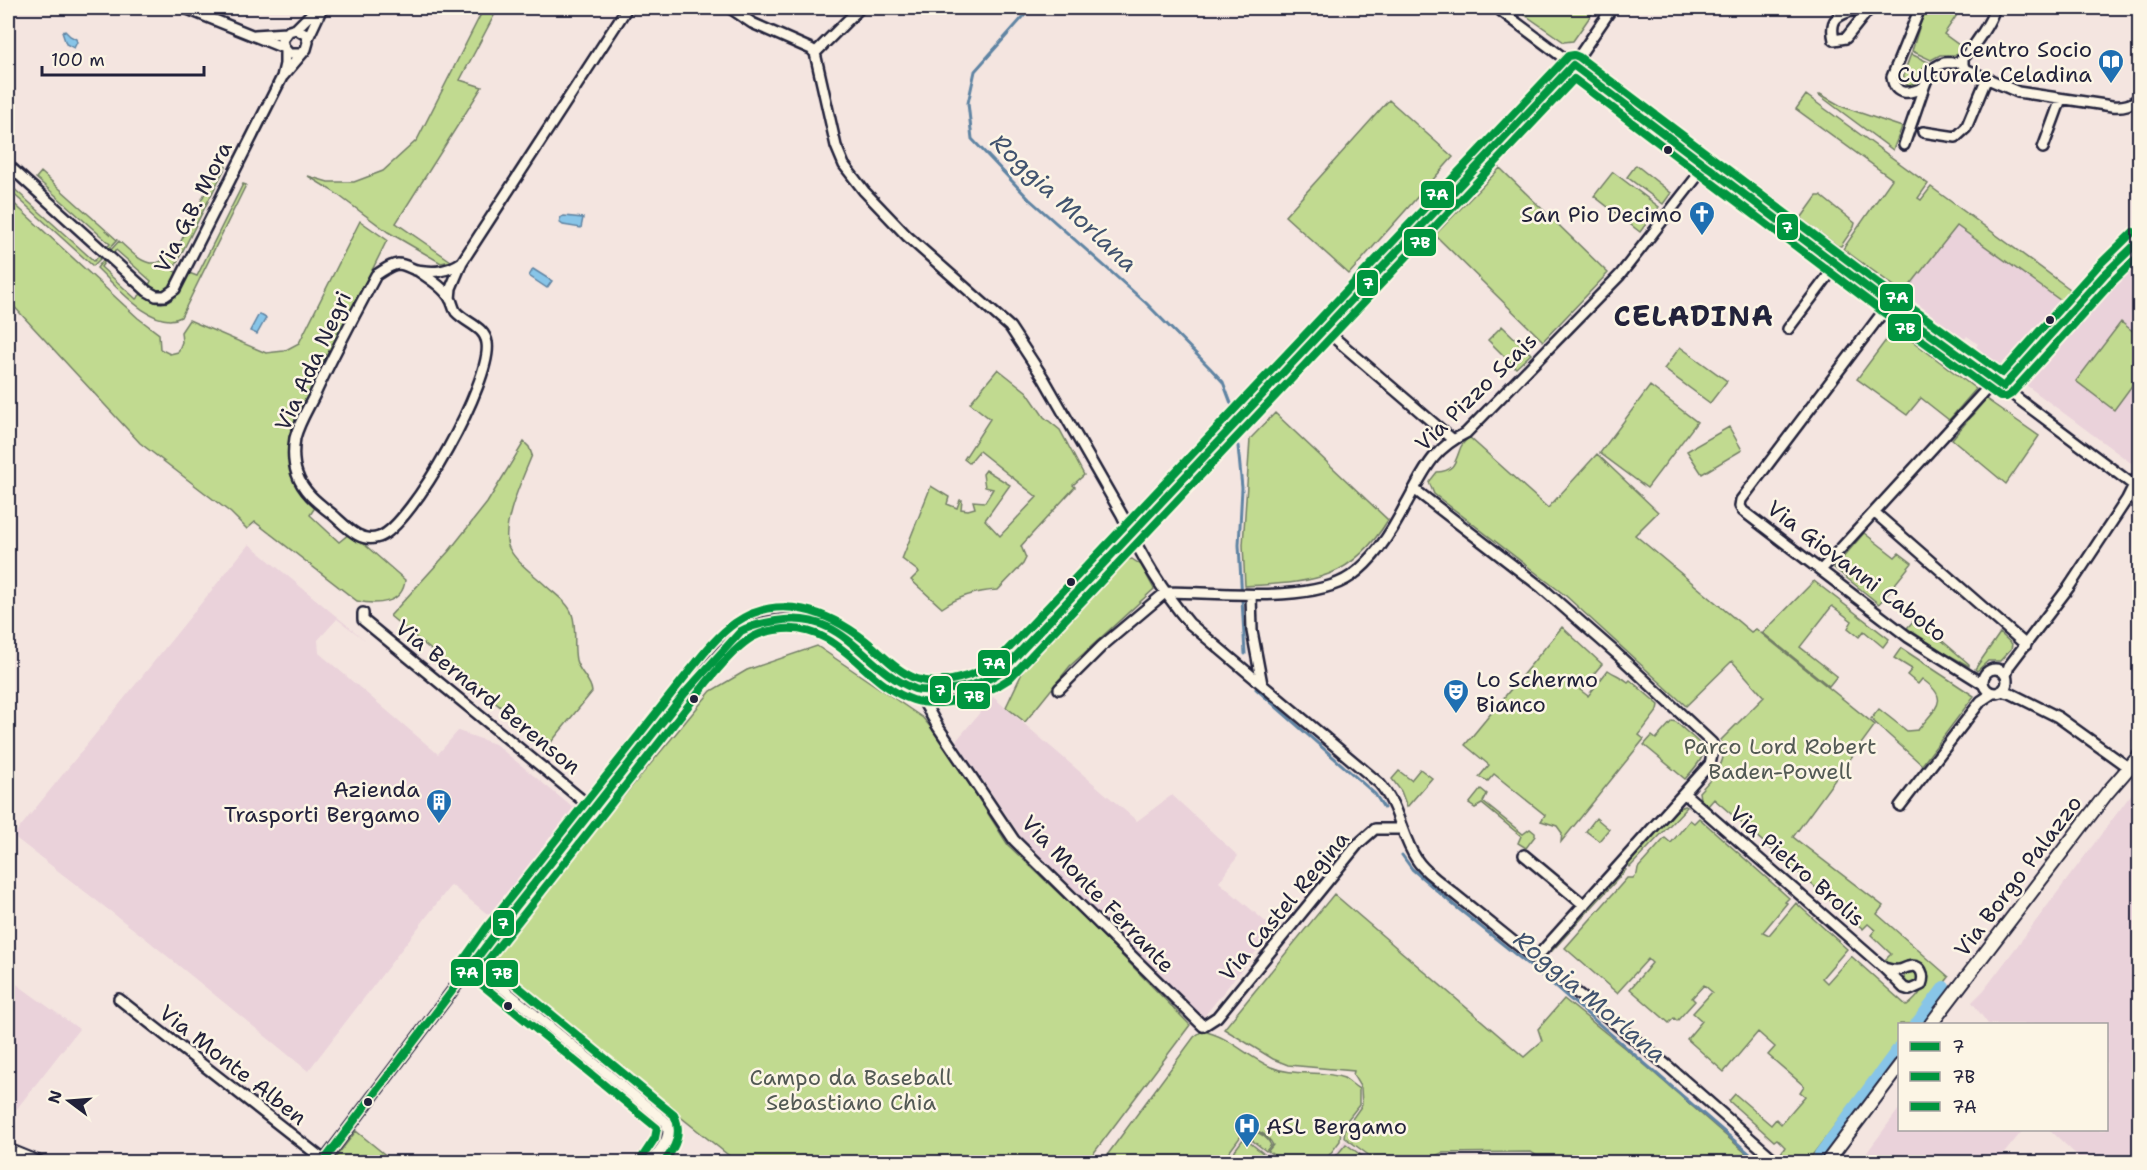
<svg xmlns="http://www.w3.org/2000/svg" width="2147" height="1170" font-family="'Shantell Sans',sans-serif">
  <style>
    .built { fill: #ead2da }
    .green { fill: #c1da90; stroke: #727e66; stroke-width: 1.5 }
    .water { fill: #88c5e8; stroke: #5f84a3; stroke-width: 1.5 }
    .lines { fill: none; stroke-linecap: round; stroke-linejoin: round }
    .stream { stroke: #5f84a3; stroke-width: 3 }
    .canal { stroke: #88c5e8; stroke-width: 12 }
    .street-casing { stroke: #22223b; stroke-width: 14 }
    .secondary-casing { stroke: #22223b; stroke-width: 16 }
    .street { stroke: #fcf5e5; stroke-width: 9 }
    .secondary { stroke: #fcf5e5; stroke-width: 12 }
    .bus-1-casing { stroke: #fcf5e5; stroke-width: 12 }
    .bus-2-casing { stroke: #fcf5e5; stroke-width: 12 }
    .bus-3-casing { stroke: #fcf5e5; stroke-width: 12 }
    .bus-1 { stroke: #00963f; stroke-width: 8 }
    .bus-2 { stroke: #00963f; stroke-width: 8 }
    .bus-3 { stroke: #00963f; stroke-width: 8 }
    .bus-dot { fill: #22223b; stroke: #fcf5e5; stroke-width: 2 }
    .labels { text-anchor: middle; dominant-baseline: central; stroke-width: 5; stroke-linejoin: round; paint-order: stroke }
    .poi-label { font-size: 22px; fill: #22223b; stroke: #fcf5e5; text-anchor: end }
    .street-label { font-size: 22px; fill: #22223b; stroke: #fcf5e5 }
    .park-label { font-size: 22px; fill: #525954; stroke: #fcf5e5 }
    .water-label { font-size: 24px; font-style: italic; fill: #41536f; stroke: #fcf5e5 }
    .district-label { font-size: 28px; font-weight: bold; letter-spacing: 1.5px; fill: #22223b; stroke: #fcf5e5 }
    .line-badge { stroke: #fcf5e5; stroke-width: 2 }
    .badge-label { font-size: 16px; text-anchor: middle; font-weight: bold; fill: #fff }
  </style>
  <rect width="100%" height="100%" fill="#f4e5e0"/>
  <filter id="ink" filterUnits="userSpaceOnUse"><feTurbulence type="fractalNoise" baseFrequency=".0167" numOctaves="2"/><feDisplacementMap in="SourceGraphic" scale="12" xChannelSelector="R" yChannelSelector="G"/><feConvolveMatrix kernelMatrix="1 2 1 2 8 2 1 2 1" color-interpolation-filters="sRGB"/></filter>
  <g filter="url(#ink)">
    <path class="built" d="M1957,226L2064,303L2006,371L1976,347L1978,344L1967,336L1964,340L1904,293Z
      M2139,253L2140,452L2131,463L2022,382L2104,291L2108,293L2122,275L2119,273Z
      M249,544L365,640L337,619L318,640L319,653L438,754L458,731L495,744L577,811L490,916L451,885L308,1071L145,938L13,836Z
      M993,697L1137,821L1172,795L1238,856L1219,882L1274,929L1202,1019L1123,937L1022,838L956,741Z
      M2139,784V1162H2084L2050,1130H2106V1024H1988L1972,1002L1984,990Z
      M8,978L79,1029L8,1120Z
      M1899,1109L1900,1130H2023L1997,1162H1860Z
      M1244,1135L1277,1162H1224Z
      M1345,1140L1374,1162H1327Z"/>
    <path class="green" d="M484,8H498L460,80L482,87L396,223L451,261L441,263L388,232L334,192L308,176L328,182H354L383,171L417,140Z
      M1515,8H1596L1573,41L1564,42Z
      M1926,8H1954L1959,12L1944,34L1963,48L1958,55H1940L1931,60L1912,51C1917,36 1920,22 1926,8Z
      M1911,54L1928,62L1922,70L1925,72L1919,86C1894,90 1906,68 1911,54Z
      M1820,94L1843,107L1902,127L1893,150L1819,95Z
      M1806,95L1928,184L1918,198L1921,200L1931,187L2074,292L2064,303L1957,226L1904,293L1843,249L1892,179L1796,109Z
      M1389,100L1453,157L1349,274L1285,216Z
      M220,163L226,166L173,270L177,273L169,288L159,291L149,285L151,281L116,250L113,254L110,251L119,241C139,259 151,275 176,251Z
      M1636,165L1671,193L1663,204L1627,177Z
      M1500,168L1608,273L1543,341L1435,235Z
      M41,172L117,240L109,249L107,247L110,244L36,178Z
      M1613,172L1659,207L1640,232L1594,196Z
      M13,177L15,179L10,185L94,261L100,255L102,257L93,266L8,189V184Z
      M243,184L246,185L181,317C154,332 115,285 97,268L104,259L106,260L101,267L136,299L142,293C167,317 178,295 189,273L197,276Z
      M1817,196H1821L1855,223L1854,227L1841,246H1838L1803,220L1802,217Z
      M8,198L138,318L159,334L160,349L170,354L178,352L182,342L181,332L189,320L266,353L284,351L299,343L360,221L387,240L293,430L292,474L303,495L316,506L310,515L339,542L349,534L365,545L405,580C403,605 375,605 357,601L255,522L247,529L231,513L140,443L8,300Z
      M2121,322L2139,336V376L2114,410L2076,381Z
      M1502,326L1531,354L1516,368L1488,340Z
      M1895,328L1976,389L1949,420L1921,398L1907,415L1857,379Z
      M1680,347L1727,381L1710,403L1664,369Z
      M998,369L1027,392L1044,417L1060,430L1084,475L1073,485L1075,487L1021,546L1026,558L1023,564L998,590C977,591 959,596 942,608L911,580L919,572L902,559L931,486L949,497L947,504L957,508L960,500H962L961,509L968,510L975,508L973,501L985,502L993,489L985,487L983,474L986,470L1010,485L985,520L1000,536L1037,497L979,451L969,463L964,459L990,419L970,403Z
      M1650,386L1697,422L1647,488L1600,453Z
      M1986,399L2039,436L2006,484L1952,439Z
      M1275,413L1388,520C1350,582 1311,582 1245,586L1243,545L1250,439Z
      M1729,427L1742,450L1702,474L1687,451Z
      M1469,437L1548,508L1597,454L1658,512L1635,535L1751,632L1756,629L1875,725L1793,837L1883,906L1877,914L1949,977L1913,1024H1900L1899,1042L1807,1162H1793L1781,1153L1785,1147L1777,1139L1774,1141L1729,1101L1735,1094L1771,1125L1776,1119L1781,1124L1805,1096L1800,1092L1804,1086L1768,1055L1775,1047L1758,1032L1724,1072L1687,1039L1702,1021L1693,1013L1712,992L1704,985L1692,998L1695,1001L1677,1021L1674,1018L1669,1023L1630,989L1652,963L1648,959L1617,993L1565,948L1627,878H1633L1637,874L1638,868L1665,838L1671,843L1690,820L1694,823L1699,818L1789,898L1785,902L1787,903L1763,932L1769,935L1796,903L1847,949L1822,978L1827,983L1851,956L1907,1006C1919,997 1928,984 1926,970C1906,953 1903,972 1885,964V960L1891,954L1871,935L1875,930L1868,924L1863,929L1714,799L1708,806L1700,799L1699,792C1713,777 1730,762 1721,740L1764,697L1732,661L1686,706L1566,596L1434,494L1429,482L1437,472C1454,471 1455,463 1460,449C1461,445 1465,441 1469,437Z
      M524,442L529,447L532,455C524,475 499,528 509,548C516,562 532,573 544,584C553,593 568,602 572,614C577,628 573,645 576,660C579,673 591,679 592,692L548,746L390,616L449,551L487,503Z
      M1864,533L1895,557L1899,553L1912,563L1879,604L1834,568Z
      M1132,559L1141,565L1154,589L1070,666L1025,722L1006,707L1024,669L1122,561Z
      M1814,581L1889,639L1883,647L1864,631L1859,637L1848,628L1852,621L1832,606L1800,647L1837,676L1829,686L1763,633Z
      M1916,618L1969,664V666L1943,652L1907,628Z
      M1562,627L1602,664L1580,690L1588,696L1608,670C1615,675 1621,676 1628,682L1630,680L1659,705L1658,710L1639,735L1644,739L1561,842L1562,833L1557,826L1541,821L1545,815L1494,774L1488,781L1479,777L1489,765L1465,745Z
      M2000,633L2012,644L2011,649L2000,661H1988L1977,671L1975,669Z
      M817,646L923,718L942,741L1008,845L1090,923L1190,1025L1087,1162H737L486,962L711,691L747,670Z
      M1901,648L1974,696L1922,765L1871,719L1879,709L1907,731L1918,730C1935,708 1952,700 1922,679L1918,684L1907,675L1912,669L1894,658Z
      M1672,721L1676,722C1705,750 1715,746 1685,779L1644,745L1652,736L1656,739Z
      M1420,769L1432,778L1407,807L1401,791L1392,779L1399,771L1411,780Z
      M1481,789L1487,794L1483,802L1523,834L1530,829L1535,833V836L1526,848L1518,843L1521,836L1482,804L1475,808L1469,804Z
      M1685,806L1687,807L1630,867L1627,864L1679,808Z
      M1596,818L1609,829L1599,841L1586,831Z
      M1623,868L1626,870L1552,951L1551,949L1552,945Z
      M1334,894L1524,1057L1542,1041L1538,1029L1564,999L1638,1059L1756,1162H1546L1531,1152L1442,1153L1427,1159L1425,1162H1378L1344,1137L1345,1129L1362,1105L1361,1088L1353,1075L1354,1071L1288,1065L1273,1059L1224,1029Z
      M1904 978a7 7 0 1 1 14 0a7 7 0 1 1-14 0Z
      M1202,1031C1229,1036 1246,1056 1271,1067C1294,1077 1321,1069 1344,1078C1349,1081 1354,1086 1359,1089V1105L1341,1128L1340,1141L1324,1162H1283L1268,1151L1273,1145C1267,1134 1259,1130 1246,1129L1222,1162H1102L1194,1037Z
      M1246,1130C1258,1131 1266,1135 1271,1145L1266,1151L1244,1134Z
      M356,1131L394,1162H332Z
      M1244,1138L1274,1162H1226Z
      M1346,1144L1370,1162H1331Z"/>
    <path class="water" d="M65,31L70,36L76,39L77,42L74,48L66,44L62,32Z
      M564,216L583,218L581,228L563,225L559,222L561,217Z
      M533,269L552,281L547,288L529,276Z
      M259,314L266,318L257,334L250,331Z"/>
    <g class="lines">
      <path class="stream" d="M1031,8L975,71L968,103L972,139L1029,199L1146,303L1210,368L1223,382L1232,406
        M1238,446L1242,488L1239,545L1245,654
        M1256,689L1375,794L1384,808
        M1402,855L1412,869L1455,906L1555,986L1759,1162"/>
      <path class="canal" d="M1916,1024L1944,987
        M1820,1154L1900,1046"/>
      <defs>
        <path id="street" d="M185,8L284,48L289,54H301
          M730,8L752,23L811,49L815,53
          M1497,8L2140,490
          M1861,8C1842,14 1828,15 1834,40L1846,38L1870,8
          M1920,8L1892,77C1895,97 1910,94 1924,87C1928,76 1932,66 1944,63C1949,62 1954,64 1958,62C1968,57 1994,18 1994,8
          M296,29L317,8
          M255,35L286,33
          M308,38L322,8
          M815,53L836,146L844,165L864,191L907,236L1010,327L1044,379L1122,515C1139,552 1163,592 1189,623L1379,783C1400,807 1400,835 1417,860C1422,868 1430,874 1437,880L1669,1067L1777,1162
          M815,53L860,8
          M1963,58V65L1965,69L2018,92L2112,106C2124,107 2131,105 2140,97
          M283,76L306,49L308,42L306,35L296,29L289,31L282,40L284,48
          M1923,132L1956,137L1966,128L1986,80
          M1904,145L1924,87
          M2043,148L2061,99
          M8,165L147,291L156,296H165L175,289L282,77L285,64V50
          M417,270C428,278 444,287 451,300C453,304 453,308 456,312C466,323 485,327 487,343C493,379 412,526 379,537C360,544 345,525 332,514C318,503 303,492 297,474C293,463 293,450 295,438C299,422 309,407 316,392C334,353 355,314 376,275C383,271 389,265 398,264C404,264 410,268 416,270C435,273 447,272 462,262
          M450,299L451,288L462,262L627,8
          M1889,304L1741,500L1740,506L1743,511L1908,637L1983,684
          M1324,329L1452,439
          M1788,329L1837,264
          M2003,387L2104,275L2140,240
          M1414,489L1542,588L1616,653L1712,743L1713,751L1710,764L1535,959
          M1874,512L2026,645
          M1821,570L1994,381
          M1251,595L1252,631L1262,684
          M363,613V620L593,809
          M1983 681a12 12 0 1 1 24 0a12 12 0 1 1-24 0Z
          M2006,676L2009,666L2069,587L2127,499L2140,473
          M1059,689L1102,646L1166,592C1214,592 1311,604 1351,576C1375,559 1393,530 1406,504C1424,472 1431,450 1466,433L1620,275L1706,165
          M917,690L938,727L1014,840L1203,1026L1217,1017L1358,844L1375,829H1402
          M2001,691L2010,693L2058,717L2129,768
          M1685,794L1884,968L1904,988L1910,990L1921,985C1925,975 1921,963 1908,967C1907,967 1901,970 1899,970C1894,971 1888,969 1884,968
          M1900,806L1981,701L1993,693
          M1524,855L1584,905
          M472,963L666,1122C673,1138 660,1149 651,1162
          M119,999L324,1160
          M8,1149L40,1162
          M323,1162L514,909L685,693L732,639L741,631L752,625L793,618L819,622L845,637L888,673L917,690H955L992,678L1003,670L1573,65L1612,8"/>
        <path id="secondary" d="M1931,1024L2107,793L2140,755
          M1827,1162L1900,1065"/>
      </defs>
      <use href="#street" class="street-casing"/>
      <use href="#secondary" class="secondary-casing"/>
      <use href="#street" class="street"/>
      <use href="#secondary" class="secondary"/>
      <defs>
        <path id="bus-1" d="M1573,65L1889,304L2003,387
          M2003,387L2104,275L2140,240
          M323,1162L514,909L685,693L741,631C752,625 763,623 776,621C845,609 861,668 915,689C921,691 928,690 934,690C958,690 983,685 1003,670L1573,65"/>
        <path id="bus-2" d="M664,1162C675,1148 683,1133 674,1115L487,961L707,682C719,668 732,651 748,640C758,633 771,630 783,629C841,624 865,685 913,700C942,709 984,696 1009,679L1574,79L1883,312L2000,397H2006L2011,394L2112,282L2140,255"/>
        <path id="bus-3" d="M643,1156L655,1138L657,1128L465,971L462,962L486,928L691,669C704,653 718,635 735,623C779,592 829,612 866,641C882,654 897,672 917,679C941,687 977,675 996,662L1568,56L1574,55L1579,57L1895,296L2002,373L2096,268L2133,232"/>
      </defs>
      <use href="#bus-1" class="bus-1-casing"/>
      <use href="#bus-2" class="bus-2-casing"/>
      <use href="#bus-3" class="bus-3-casing"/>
      <use href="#bus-1" class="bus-1"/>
      <use href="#bus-2" class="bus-2"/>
      <use href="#bus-3" class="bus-3"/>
    </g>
  </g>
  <defs>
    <symbol id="library-pin" viewBox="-11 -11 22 30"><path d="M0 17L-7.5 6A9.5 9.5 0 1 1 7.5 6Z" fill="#1f6fb2" stroke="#fcf5e5"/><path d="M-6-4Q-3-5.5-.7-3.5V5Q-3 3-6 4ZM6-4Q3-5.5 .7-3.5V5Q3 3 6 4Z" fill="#fff"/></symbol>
    <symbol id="church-pin" viewBox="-11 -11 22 30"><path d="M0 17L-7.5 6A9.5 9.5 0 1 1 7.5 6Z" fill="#1f6fb2" stroke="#fcf5e5"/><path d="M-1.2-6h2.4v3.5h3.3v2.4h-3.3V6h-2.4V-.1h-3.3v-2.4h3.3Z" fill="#fff"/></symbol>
    <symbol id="theatre-pin" viewBox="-11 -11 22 30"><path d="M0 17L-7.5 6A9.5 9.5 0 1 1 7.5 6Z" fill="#1f6fb2" stroke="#fcf5e5"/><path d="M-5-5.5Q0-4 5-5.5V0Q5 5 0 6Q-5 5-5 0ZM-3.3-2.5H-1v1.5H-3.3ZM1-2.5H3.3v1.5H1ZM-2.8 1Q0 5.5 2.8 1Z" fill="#fff"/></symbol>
    <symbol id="building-pin" viewBox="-11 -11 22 30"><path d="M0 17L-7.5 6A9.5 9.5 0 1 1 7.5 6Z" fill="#1f6fb2" stroke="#fcf5e5"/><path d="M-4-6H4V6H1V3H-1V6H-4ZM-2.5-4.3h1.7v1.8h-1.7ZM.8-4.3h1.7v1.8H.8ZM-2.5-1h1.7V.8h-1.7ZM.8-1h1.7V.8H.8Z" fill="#fff"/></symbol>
    <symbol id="hospital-pin" viewBox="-11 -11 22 30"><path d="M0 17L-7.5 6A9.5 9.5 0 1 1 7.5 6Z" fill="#1f6fb2" stroke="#fcf5e5"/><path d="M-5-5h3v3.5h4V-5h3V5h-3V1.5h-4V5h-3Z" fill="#fff"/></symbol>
  </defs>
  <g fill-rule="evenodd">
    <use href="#library-pin" x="2096" y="47" width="30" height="40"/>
    <use href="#church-pin" x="1687" y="199" width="30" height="40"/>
    <use href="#theatre-pin" x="1441" y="677" width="30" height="40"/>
    <use href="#building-pin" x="424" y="787" width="30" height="40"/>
    <use href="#hospital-pin" x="1232" y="1111" width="30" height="40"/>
  </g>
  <g class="bus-dot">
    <circle cx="1668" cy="150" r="5"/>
    <circle cx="2050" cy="320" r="5"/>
    <circle cx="1071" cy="582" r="5"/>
    <circle cx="694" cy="699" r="5"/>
    <circle cx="508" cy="1006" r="5"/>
    <circle cx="368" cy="1102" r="5"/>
  </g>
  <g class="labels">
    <g class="poi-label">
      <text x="2092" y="49">Centro Socio<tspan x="2092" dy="25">Culturale Celadina</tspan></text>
      <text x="1682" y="214">San Pio Decimo</text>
      <text x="1476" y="679" text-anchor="start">Lo Schermo<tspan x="1476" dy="25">Bianco</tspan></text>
      <text x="420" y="789">Azienda<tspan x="420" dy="25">Trasporti Bergamo</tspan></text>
      <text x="1266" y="1126" text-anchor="start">ASL Bergamo</text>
    </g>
    <g class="street-label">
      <text transform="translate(193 207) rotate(-63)">Via G.B. Mora</text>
      <text transform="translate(313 361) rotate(-65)">Via Ada Negri</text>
      <text transform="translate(1476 392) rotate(-44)">Via Pizzo Scais</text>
      <text transform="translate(1857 571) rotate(37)">Via Giovanni Caboto</text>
      <text transform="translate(488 697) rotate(39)">Via Bernard Berenson</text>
      <text transform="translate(1797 866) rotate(41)">Via Pietro Brolis</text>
      <text transform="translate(2018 876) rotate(-53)">Via Borgo Palazzo</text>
      <text transform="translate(1098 894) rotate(46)">Via Monte Ferrante</text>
      <text transform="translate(1284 906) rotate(-50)">Via Castel Regina</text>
      <text transform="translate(233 1065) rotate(38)">Via Monte Alben</text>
    </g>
    <g class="park-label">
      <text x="1780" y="746">Parco Lord Robert<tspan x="1780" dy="25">Baden-Powell</tspan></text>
      <text x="851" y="1077">Campo da Baseball<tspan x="851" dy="25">Sebastiano Chia</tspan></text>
    </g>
    <g class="water-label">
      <text transform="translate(1064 203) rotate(43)">Roggia Morlana</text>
      <text transform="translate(1590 997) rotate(40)">Roggia Morlana</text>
    </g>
    <g class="district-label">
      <text x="1694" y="316">CELADINA</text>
    </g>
  </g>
  <g class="line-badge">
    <rect x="1420" y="180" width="35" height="29" rx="6" fill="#00963f"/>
    <rect x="1776" y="213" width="23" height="28" rx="6" fill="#00963f"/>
    <rect x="1403" y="228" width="34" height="29" rx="6" fill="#00963f"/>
    <rect x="1356" y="269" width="23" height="28" rx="6" fill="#00963f"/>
    <rect x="1879" y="283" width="35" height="29" rx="6" fill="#00963f"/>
    <rect x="1887" y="313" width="35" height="29" rx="6" fill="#00963f"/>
    <rect x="977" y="649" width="34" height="28" rx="6" fill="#00963f"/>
    <rect x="929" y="675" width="23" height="29" rx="6" fill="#00963f"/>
    <rect x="956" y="682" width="35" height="28" rx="6" fill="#00963f"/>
    <rect x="492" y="909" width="23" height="28" rx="6" fill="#00963f"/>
    <rect x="450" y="958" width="34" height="29" rx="6" fill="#00963f"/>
    <rect x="485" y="959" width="34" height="29" rx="6" fill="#00963f"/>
  </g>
  <g class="badge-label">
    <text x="1437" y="200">7A</text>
    <text x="1787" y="233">7</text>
    <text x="1420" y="248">7B</text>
    <text x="1368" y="289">7</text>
    <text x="1897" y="303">7A</text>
    <text x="1905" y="334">7B</text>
    <text x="994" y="669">7A</text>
    <text x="940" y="696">7</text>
    <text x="974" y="702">7B</text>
    <text x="503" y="929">7</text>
    <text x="467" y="978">7A</text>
    <text x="502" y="979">7B</text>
  </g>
  <rect width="2147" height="1170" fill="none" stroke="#fcf5e5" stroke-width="30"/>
  <rect x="15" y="15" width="2117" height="1140" fill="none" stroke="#22223b" stroke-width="2" filter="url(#ink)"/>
  <rect x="1898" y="1023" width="210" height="108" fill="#fcf5e5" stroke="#a5a1a1" stroke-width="1.5"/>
  <rect x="1910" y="1042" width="30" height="9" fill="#00963f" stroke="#a5a1a1" stroke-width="1.5"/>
  <text x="1952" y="1053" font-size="18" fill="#22223b">7</text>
  <rect x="1910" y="1072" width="30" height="9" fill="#00963f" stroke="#a5a1a1" stroke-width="1.5"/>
  <text x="1952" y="1083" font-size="18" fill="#22223b">7B</text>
  <rect x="1910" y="1102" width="30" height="9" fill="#00963f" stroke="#a5a1a1" stroke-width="1.5"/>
  <text x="1952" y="1113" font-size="18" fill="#22223b">7A</text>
  <g transform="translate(69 1101) rotate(286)" stroke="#fcf5e5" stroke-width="4.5" paint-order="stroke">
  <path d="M0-4.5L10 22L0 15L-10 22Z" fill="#22223b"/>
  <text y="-9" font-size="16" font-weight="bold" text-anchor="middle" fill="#22223b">N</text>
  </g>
  <path d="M42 66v9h162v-9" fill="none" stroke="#22223b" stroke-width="3"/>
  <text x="51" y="66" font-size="18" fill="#22223b" stroke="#fcf5e5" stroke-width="4.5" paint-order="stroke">100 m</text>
</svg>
